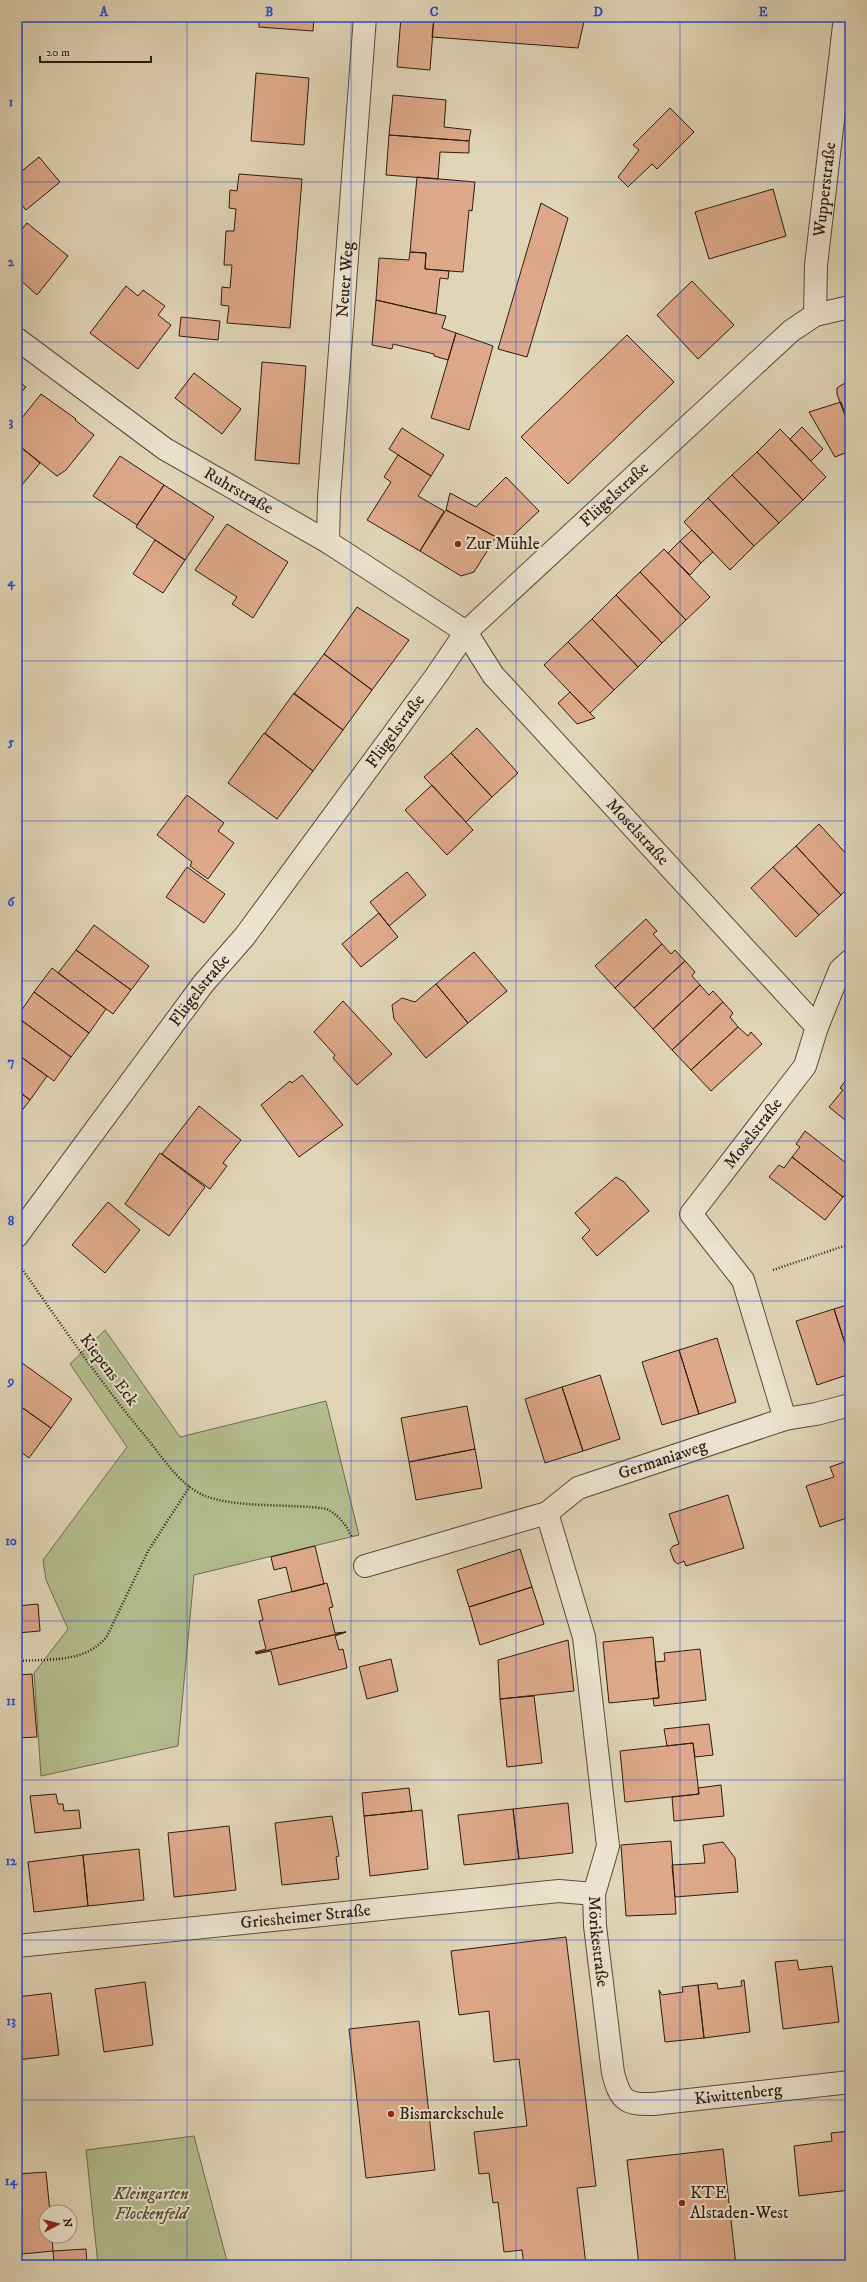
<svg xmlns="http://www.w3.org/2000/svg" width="867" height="2282" font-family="'IM FELL DW Pica',serif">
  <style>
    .green { fill: #b3bd8e; stroke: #706c4f }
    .building { fill: #dea98a; stroke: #2d1b10 }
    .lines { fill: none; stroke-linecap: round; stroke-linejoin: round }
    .street-casing { stroke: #5a4a3a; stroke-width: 24 }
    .path { stroke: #2d1b10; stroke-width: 2.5; stroke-dasharray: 1 2; stroke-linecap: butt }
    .street { stroke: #ece4d0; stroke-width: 22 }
    .grid { fill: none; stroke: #1d4ed8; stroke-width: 1; stroke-opacity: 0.55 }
    .poi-dot { fill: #8f2418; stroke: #ece4d0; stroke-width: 1.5 }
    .labels { text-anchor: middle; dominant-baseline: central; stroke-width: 4; stroke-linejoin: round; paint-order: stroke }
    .street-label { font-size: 17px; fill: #2d1b10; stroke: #ece4d0 }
    .poi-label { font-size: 17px; fill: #2d1b10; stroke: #ece4d0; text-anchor: start }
    .park-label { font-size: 17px; font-style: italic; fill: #554c36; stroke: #ece4d0 }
    .neatline { fill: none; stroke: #1d4ed8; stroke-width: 1.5 }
    .grid-label { font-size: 13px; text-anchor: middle; font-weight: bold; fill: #1d4ed8 }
  </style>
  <rect width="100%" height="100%" fill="#e1d5b7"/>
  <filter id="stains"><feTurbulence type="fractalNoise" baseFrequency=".005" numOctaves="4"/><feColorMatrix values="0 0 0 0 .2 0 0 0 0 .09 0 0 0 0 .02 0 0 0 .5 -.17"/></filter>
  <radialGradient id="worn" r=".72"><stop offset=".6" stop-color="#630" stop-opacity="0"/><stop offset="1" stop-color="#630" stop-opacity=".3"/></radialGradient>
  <path class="green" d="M105,1330L180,1437L326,1401L359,1535L194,1575L178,1746L41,1776L34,1673L68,1629L46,1580L43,1560L127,1447L70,1364Z
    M194,2136L228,2265H98L86,2150Z"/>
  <path class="building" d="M259,17H314L313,31L259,27Z
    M401,17H434L430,70L397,67Z
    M434,17H585L578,48L432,37Z
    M256,73L309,78L304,145L251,141Z
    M393,95L446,100L444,127L471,130L469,141L389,135Z
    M670,108L694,132L657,169L652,164L628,187L618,177L639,150L633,145Z
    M389,135L469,141V153L440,152L438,179L386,175Z
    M39,157L60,182L26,210L17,199V175Z
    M239,174L302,179L290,328L227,323L229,306L221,305L222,287L230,288L232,265H224L226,231H234L236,209L229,208L230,190L237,191Z
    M417,177L475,182L472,211L469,210L463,272L425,269L426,253L410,252Z
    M773,189L786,236L709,259L695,212Z
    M541,203L568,218L527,357L498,349Z
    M27,223L68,256L37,295L17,277V235Z
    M410,252L426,253L425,269L449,271L448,279L440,278L436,314L376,300L379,258L409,260Z
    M692,281L734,325L698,359L657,315Z
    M126,286L138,296L143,290L165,306L158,315L171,325L138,369L90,333Z
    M376,300L446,316L442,328L456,333L448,360L434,356V354L393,344L392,349L372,345Z
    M181,317L220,321L218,340L179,336Z
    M456,333L493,346L469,430L431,418Z
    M627,335L674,382L568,484L521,437Z
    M262,362L306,366L299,464L255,460Z
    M194,373L241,409L222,434L175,398Z
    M17,380L26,387L17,397Z
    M850,383V429L837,394V388L843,384Z
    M41,394L76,419L75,420L94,435L66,470L57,476L17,444V424Z
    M841,402L850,429V451L835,457L809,412Z
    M802,427L823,449L811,461L790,439Z
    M402,428L444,455L431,476L389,449Z
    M780,429L826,477L803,500L757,452Z
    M17,444L40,463L17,491Z
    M757,452L803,500L779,523L732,475Z
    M398,455L431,476L418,496L444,511L420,551L367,520L391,482L384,477Z
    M120,456L164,485L137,525L93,496Z
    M732,475L779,523L754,546L708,498Z
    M506,477L539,511L503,545L496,537L446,510L450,493L476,507Z
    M164,485L214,517L185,560L136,527Z
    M708,498L754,546L730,570L684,522Z
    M446,510L496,537L474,572L461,576L420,551Z
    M227,524L288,562L253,618L232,604L237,597L195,570Z
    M692,530L713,552L701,563L680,541Z
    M155,540L185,560L163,593L133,574Z
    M680,541L701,563L690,575L668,553Z
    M664,549L710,597L686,620L640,572Z
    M640,572L686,620L662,643L616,595Z
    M616,595L662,643L638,667L592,619Z
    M357,607L409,640L372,690L324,654Z
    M592,619L638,667L614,690L568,642Z
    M568,642L614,690L590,713L544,665Z
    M324,654L372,690L343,730L294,694Z
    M570,692L590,713L595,718L577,724L558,703Z
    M294,693L343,730L313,771L265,733Z
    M477,728L518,773L492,797L451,753Z
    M264,733L313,771L277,819L228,783Z
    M451,753L492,797L466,822L424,777Z
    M432,785L473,830L447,855L405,810Z
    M187,795L224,823L218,831L234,843L208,879L190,866L192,862L157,835Z
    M819,824L850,858V886L841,895L796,846Z
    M796,846L841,895L819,915L773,867Z
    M187,867L225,894L204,923L166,897Z
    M773,867L819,915L796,937L751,888Z
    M407,872L426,895L389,926L370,902Z
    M379,913L398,937L361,967L342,944Z
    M646,919L657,931L653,934L662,944L615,988L595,966Z
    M94,925L149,966L131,990L76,950Z
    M662,944L671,954L675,950L685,961L634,1008L615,988Z
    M76,950L131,990L113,1014L58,973Z
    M474,952L507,991L468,1023L436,984Z
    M685,961L695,972L692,976L700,985L653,1029L634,1008Z
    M52,968L106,1009L89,1033L34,992Z
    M436,984L468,1023L426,1058L394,1019L392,1005L402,998L415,1002Z
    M700,985L709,995L713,991L723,1002L672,1050L653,1029Z
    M34,992L89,1033L71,1057L17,1017Z
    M343,1001L392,1054L357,1085L333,1058L335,1055L314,1032Z
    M723,1002L733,1013L730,1017L738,1027L691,1070L672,1050Z
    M17,1017L71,1057L54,1081L17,1054Z
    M738,1027L748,1036L751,1032L762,1044L711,1091L691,1070Z
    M17,1054L47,1076L30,1100L17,1090Z
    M302,1075L343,1125L299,1157L261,1105L290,1081L292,1083Z
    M850,1075V1124L829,1107L843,1090L840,1088Z
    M17,1090L30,1100L17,1117Z
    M199,1106L241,1140L223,1163L227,1166L210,1189L162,1154Z
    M805,1131L850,1166V1188L843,1197L792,1157L800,1147L796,1144Z
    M160,1153L205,1187L169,1236L125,1204Z
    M792,1157L843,1197L825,1220L769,1177L779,1165L784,1168Z
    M616,1177L624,1182L649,1211L597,1256L582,1238L590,1230L575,1213Z
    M108,1202L140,1230L105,1273L72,1245Z
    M850,1304V1359L834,1309Z
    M834,1309L850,1359V1374L817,1385L796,1321Z
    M717,1338L736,1402L699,1414L679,1350Z
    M679,1350L699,1414L662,1425L642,1362Z
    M18,1360L72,1399L51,1428L17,1404Z
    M600,1375L620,1439L583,1451L562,1387Z
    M562,1387L583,1451L545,1463L525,1399Z
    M17,1404L51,1428L29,1458L17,1449Z
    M467,1406L475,1449L409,1462L401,1418Z
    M475,1449L482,1488L416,1500L409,1462Z
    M850,1460V1517L820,1527L806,1486L834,1477L830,1467Z
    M728,1495L744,1548L686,1566L684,1561L678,1564L674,1561L670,1550L673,1546L679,1544L669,1514Z
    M315,1546L324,1584L292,1592L286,1567L274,1570L271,1557Z
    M520,1549L532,1587L469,1607L457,1570Z
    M327,1583L333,1607L329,1608L335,1633L346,1632L256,1653L255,1652L266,1649L259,1621L263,1620L258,1600Z
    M532,1587L544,1624L480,1645L469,1607Z
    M38,1604L40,1631L17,1633V1606Z
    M346,1632L335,1636L339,1650L343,1649L347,1668L279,1685L271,1651L256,1654V1653Z
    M653,1637L659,1698L609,1703L603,1642Z
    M568,1640L574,1691L500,1699L498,1660Z
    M700,1649L706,1700L654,1706L653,1698H659L655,1662L665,1661L664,1653Z
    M391,1659L398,1691L367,1699L359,1667Z
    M32,1674L37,1737L17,1738V1675Z
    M534,1696L542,1763L507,1767L500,1699Z
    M709,1724L713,1755L695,1757L693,1743L667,1746L664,1729Z
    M693,1743L699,1794L625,1802L620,1751Z
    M721,1785L724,1816L674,1821L672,1797L699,1794L698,1788Z
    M409,1788L412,1811L364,1816L362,1793Z
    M56,1794L58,1804H63L64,1811L79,1810L81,1828L35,1833L30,1796Z
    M568,1803L573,1853L519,1859L513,1809Z
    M513,1809L519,1859L464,1865L458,1815Z
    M422,1810L428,1869L370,1876L364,1816Z
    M332,1816L339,1856L336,1857L339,1879L282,1885L275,1823Z
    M229,1826L236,1890L174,1897L168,1833Z
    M671,1841L676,1914L626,1916L621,1845Z
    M723,1842L735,1858L738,1892L675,1897L672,1865L705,1863L703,1845Z
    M139,1849L144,1900L88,1906L83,1855Z
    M83,1855L88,1906L34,1912L28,1862Z
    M566,1937L596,2186L577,2188L586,2265H524L522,2250L504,2252L498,2202L493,2203L489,2173L479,2174L474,2132L527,2126L519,2059L494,2062L489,2011L459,2015L451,1951Z
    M797,1960L799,1970L832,1966L839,2022L783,2029L775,1962Z
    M744,1980L750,2032L704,2038L698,1985L717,1983L718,1989L742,1986L741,1981Z
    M145,1982L153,2045L104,2052L95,1989Z
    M698,1985L704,2038L665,2042L659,1990L662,1995L683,1992L682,1987Z
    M51,1993L59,2055L17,2060V1997Z
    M419,2021L435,2170L366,2178L349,2029Z
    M850,2131V2190L799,2196L794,2146L832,2141L831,2133Z
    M723,2149L736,2265H639L627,2160Z
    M46,2172L50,2212H46V2236H52L53,2251L22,2254L17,2174Z
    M86,2249L87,2265H54L53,2251Z"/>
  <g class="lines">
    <defs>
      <g id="street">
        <path id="s1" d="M815,315L816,265L845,17"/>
        <path id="s2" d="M17,339L165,449L328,542L466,632L493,675L817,1027"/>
        <path id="s3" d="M328,542L329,497L365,17"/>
        <path id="s4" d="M17,1236L203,984L245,936L436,676L466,632L791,331L815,315L850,307"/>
        <path id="s5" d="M785,1419L743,1280L691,1214L805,1066L817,1027L840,970L850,961"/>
        <path id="s6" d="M547,1513L578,1488L785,1419L816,1414L850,1405"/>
        <path id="s7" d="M365,1566L547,1513L584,1637L608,1846L594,1894L595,1926L613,2073C620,2099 624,2105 653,2104L850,2082"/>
        <path id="s8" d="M17,1946L559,1891L594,1894"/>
      </g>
    </defs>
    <use href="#street" class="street-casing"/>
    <path class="path" d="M20,1266C62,1326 103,1386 150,1442C164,1460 180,1484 201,1494C231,1509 292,1503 327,1509C339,1516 347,1525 352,1538
      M773,1270L850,1244
      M17,1661C49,1659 87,1663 107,1636L148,1551L190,1486"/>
    <use href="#street" class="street"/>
  </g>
  <path class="grid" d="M187,17V2265M351,17V2265M516,17V2265M680,17V2265M17,182H850M17,342H850M17,502H850M17,661H850M17,821H850M17,981H850M17,1141H850M17,1301H850M17,1461H850M17,1621H850M17,1780H850M17,1940H850M17,2100H850"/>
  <g class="poi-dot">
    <circle cx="458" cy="544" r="4"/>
    <circle cx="391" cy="2114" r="4"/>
    <circle cx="682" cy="2203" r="4"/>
  </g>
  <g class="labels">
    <g class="street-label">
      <text stroke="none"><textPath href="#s1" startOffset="126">Wupperstraße</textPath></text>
      <text stroke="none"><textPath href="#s3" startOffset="263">Neuer Weg</textPath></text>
      <text stroke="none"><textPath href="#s2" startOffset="269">Ruhrstraße</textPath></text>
      <text stroke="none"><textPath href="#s4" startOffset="955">Flügelstraße</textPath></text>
      <text stroke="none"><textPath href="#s4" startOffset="631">Flügelstraße</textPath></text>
      <text stroke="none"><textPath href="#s2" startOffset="801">Moselstraße</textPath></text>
      <text stroke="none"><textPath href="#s4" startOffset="306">Flügelstraße</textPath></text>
      <text stroke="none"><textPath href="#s5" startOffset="331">Moselstraße</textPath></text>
      <text transform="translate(109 1370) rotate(53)">Kiepens Eck</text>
      <text stroke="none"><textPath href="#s6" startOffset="129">Germaniaweg</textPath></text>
      <text stroke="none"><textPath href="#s8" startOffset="290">Griesheimer Straße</textPath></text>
      <text stroke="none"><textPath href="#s7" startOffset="627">Mörikestraße</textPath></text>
      <text stroke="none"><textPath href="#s7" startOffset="903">Kiwittenberg</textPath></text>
    </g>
    <g class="poi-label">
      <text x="466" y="544">Zur Mühle</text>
      <text x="399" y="2114">Bismarckschule</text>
      <text x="690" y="2193">KTE<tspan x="690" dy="20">Alstaden-West</tspan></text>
    </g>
    <g class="park-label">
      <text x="151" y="2194">Kleingarten<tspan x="151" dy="20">Flockenfeld</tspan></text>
    </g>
  </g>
  <rect width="867" height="2282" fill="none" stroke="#e1d5b7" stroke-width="44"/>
  <g transform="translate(58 2224) rotate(83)"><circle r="19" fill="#ece4d0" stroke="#a09483"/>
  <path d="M0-3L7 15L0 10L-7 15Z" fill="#8f2418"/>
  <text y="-6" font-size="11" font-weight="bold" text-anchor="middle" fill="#2d1b10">N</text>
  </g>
  <path d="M40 56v6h111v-6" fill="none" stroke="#2d1b10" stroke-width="2"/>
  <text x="46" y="56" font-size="12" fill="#2d1b10" stroke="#ece4d0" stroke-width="3" paint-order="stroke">20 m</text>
  <rect x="22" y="22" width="823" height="2238" class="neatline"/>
  <g class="grid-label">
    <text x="104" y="16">A</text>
    <text x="269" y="16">B</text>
    <text x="434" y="16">C</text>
    <text x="598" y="16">D</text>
    <text x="763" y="16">E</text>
    <text x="11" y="106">1</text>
    <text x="11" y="266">2</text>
    <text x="11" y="426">3</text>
    <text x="11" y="586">4</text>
    <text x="11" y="746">5</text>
    <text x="11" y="906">6</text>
    <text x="11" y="1066">7</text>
    <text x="11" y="1225">8</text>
    <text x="11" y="1385">9</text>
    <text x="11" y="1545">10</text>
    <text x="11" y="1705">11</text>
    <text x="11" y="1865">12</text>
    <text x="11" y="2025">13</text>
    <text x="11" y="2185">14</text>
  </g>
  <rect width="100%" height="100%" filter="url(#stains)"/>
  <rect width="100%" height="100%" fill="url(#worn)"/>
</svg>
